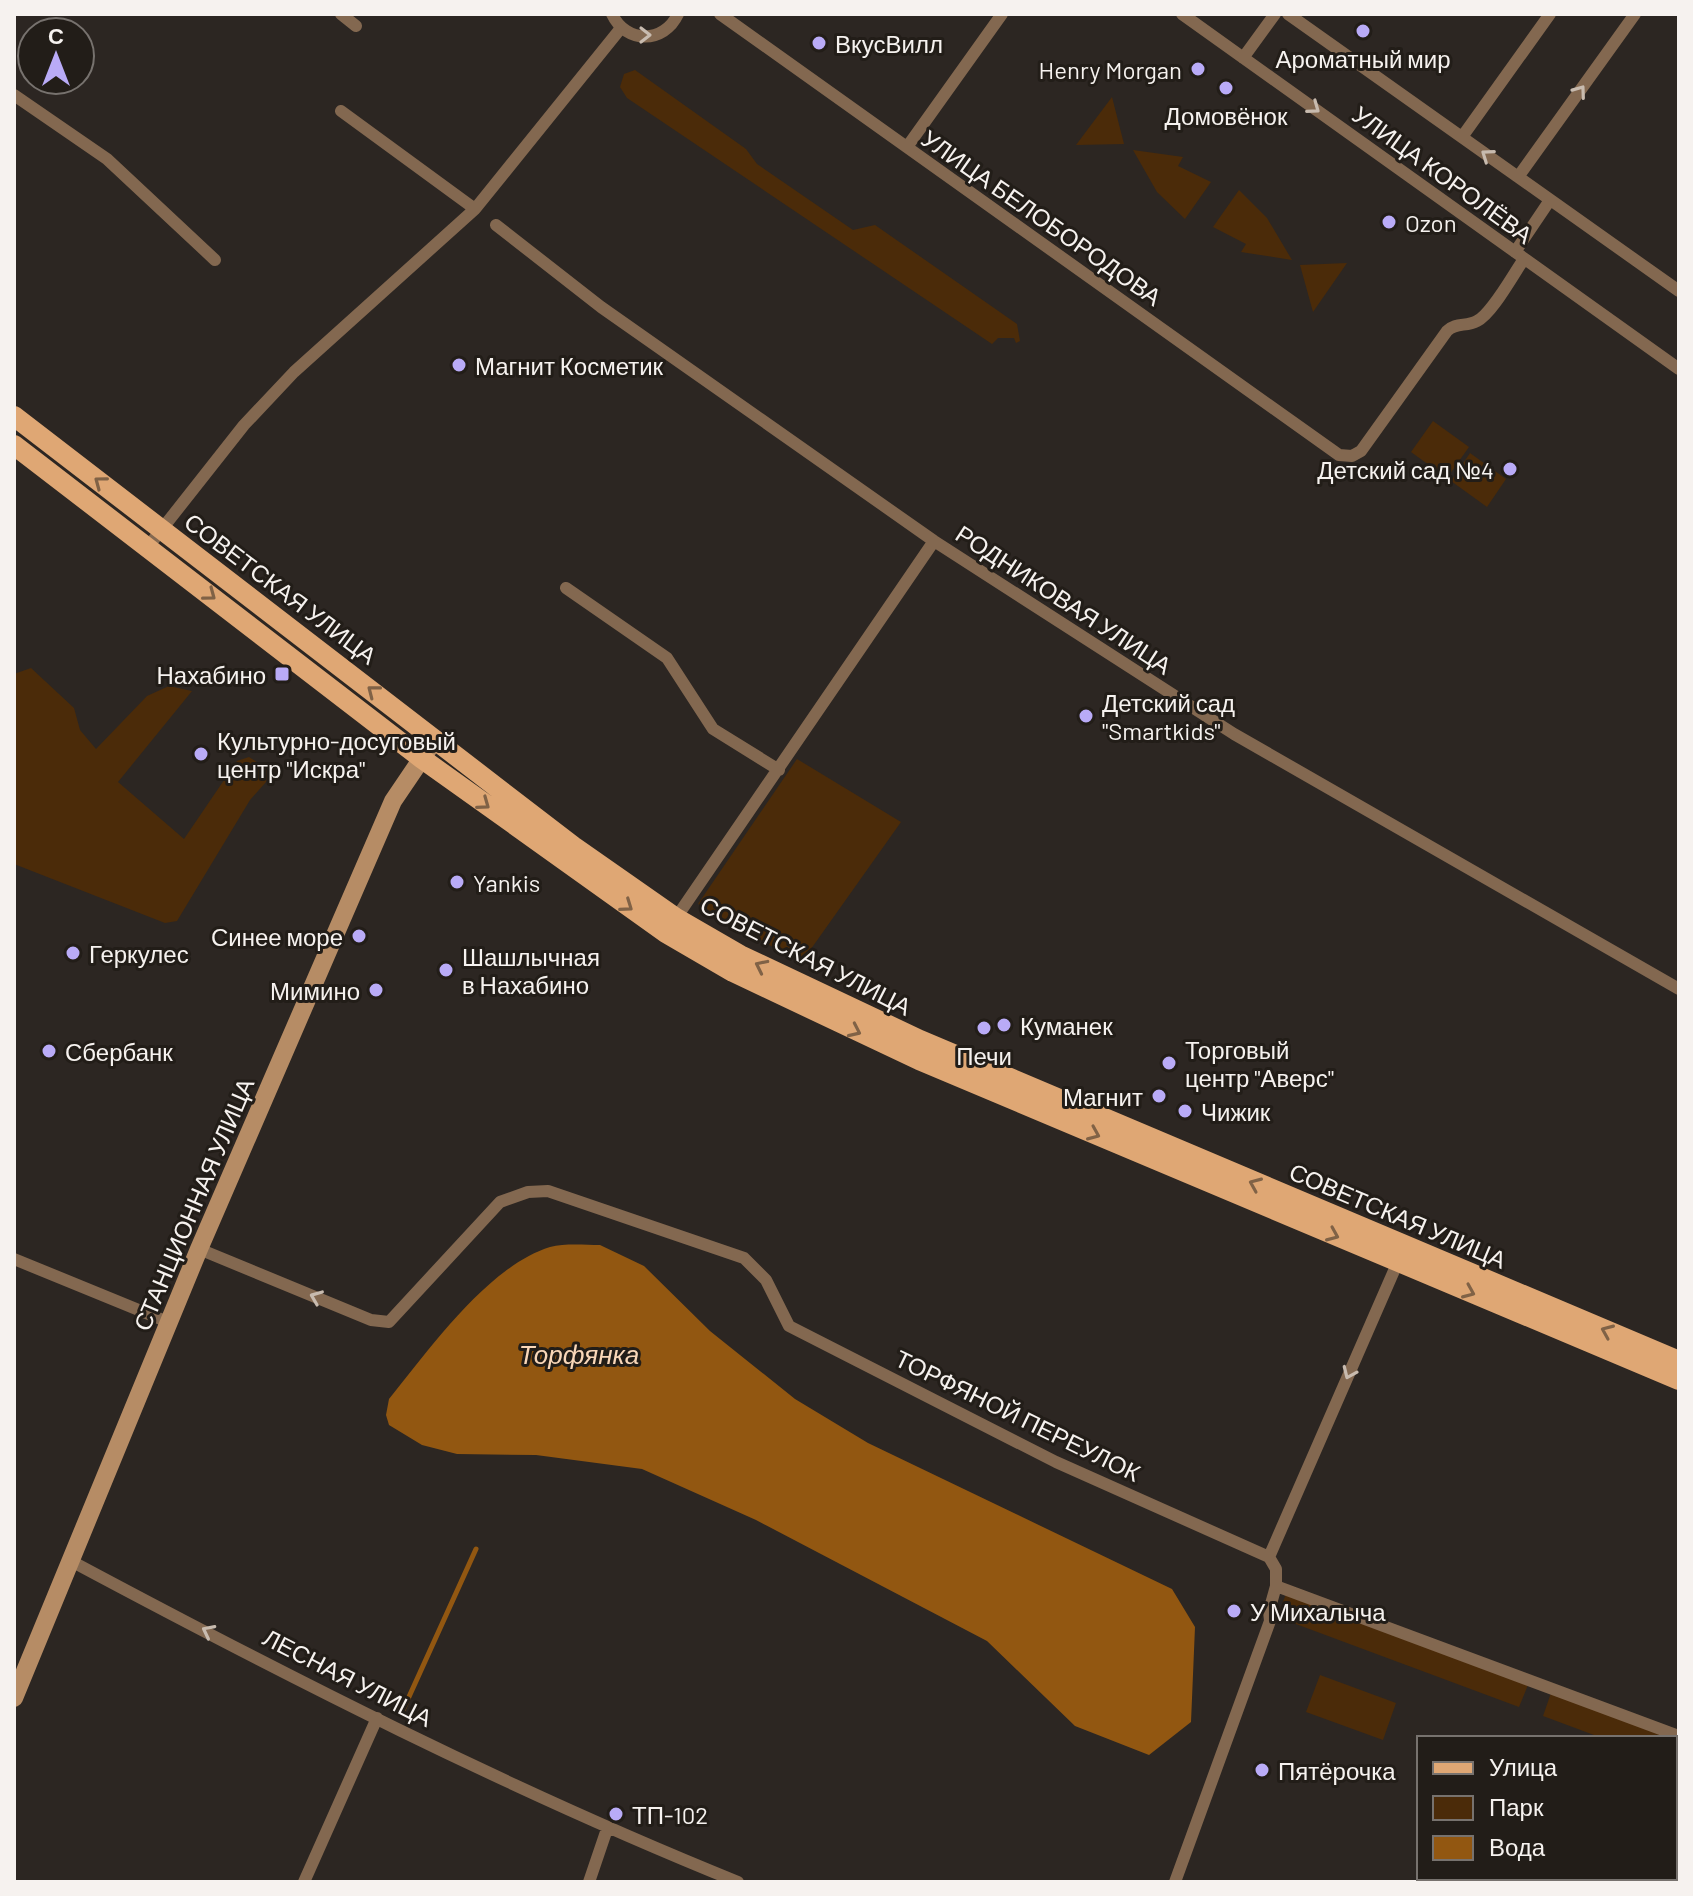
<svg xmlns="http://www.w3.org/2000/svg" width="1693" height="1896" font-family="Barlow,sans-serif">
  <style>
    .green { fill: #4b2b09 }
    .water { fill: #925711 }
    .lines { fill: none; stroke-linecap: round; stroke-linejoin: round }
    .stream { stroke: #925711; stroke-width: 5 }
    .minor { stroke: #836850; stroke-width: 12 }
    .secondary { stroke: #b68c65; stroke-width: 18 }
    .primary { stroke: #dfa774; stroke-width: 20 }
    .oneway { stroke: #c8bbaf }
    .oneway2 { stroke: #806246 }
    .poi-dot { fill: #b9abf7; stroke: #221d18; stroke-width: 3 }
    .labels { text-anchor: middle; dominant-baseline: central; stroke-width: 6; stroke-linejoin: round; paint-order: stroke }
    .poi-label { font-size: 24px; fill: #f6f2ef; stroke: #221d18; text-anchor: start }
    .street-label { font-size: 24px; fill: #f6f2ef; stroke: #221d18 }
    .water-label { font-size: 26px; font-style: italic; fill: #f9d7b8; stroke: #221d18 }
  </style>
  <rect width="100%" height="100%" fill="#2c2622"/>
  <path class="green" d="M635,70L746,149L757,164L853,230L875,225L1017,324L1020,341L1016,343L1014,338H998L992,344L627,98L620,87L624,74Z
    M1112,97L1124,144L1076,145Z
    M1133,150L1183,157L1178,166L1211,182L1185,219L1157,192Z
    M1239,190L1267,218L1292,260L1241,252L1246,244L1213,227Z
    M1347,263L1313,312L1300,265Z
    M1433,421L1469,447L1447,478L1411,452Z
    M1470,453L1506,479L1487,507L1451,481Z
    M31,668L74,708L80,730L96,749L147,696L169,686L192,691L118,782L184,839L237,761L249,757L269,770L266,782L250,800L177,921L165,923L14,864V674Z
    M797,759L901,822L801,963L698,904Z
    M1286,1594L1528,1685L1519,1707L1277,1617Z
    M1320,1675L1396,1703L1383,1740L1306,1712Z
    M1551,1693L1670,1738H1602L1543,1716Z"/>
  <path class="water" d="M600,1245L644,1266L710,1331L795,1399L868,1443L1172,1589L1195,1627L1191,1722L1149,1755L1075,1726L987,1641L756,1520L642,1469L536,1455L457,1454L422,1445L389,1425L386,1415L389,1399C429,1350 488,1266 550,1247C565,1243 585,1245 600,1245Z"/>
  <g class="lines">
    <path class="stream" d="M403,1710L476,1549"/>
    <path class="minor" d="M341,14L356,26
      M612,14C626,44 664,44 678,14
      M720,14L1339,455L1352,456L1361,451L1447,331C1456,322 1466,327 1477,321C1492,314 1514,273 1524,259
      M1182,14L1679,369
      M1288,14L1679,291
      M1243,58L1275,14
      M14,95L107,159L215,260
      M341,111L475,209
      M1462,137L1550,14
      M907,147L1002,14
      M1518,177L1635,14
      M496,225L601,307L934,541L1234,734L1679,989
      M1515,252L1550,200
      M147,548L244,425L294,372L475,209L621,28
      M566,588L667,658L713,729L779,770
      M676,918L934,541
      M199,1249L371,1320L389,1322L500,1202L528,1192L548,1191L744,1258L766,1280L789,1326L1056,1462L1269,1557L1276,1569V1586L1679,1736
      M14,1259L168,1322
      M1269,1557L1400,1257
      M71,1561C288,1677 510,1790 738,1882
      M304,1882L377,1718
      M589,1882L607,1829
      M1175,1882L1270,1621L1269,1611L1276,1586"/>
    <path class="secondary" d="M14,1698L199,1249L393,801L435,739"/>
    <path class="primary" d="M14,416L573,846L676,918L740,955L920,1040L1679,1361
      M14,445L421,758L666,933L733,972L919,1060L1679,1380"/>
  </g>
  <defs><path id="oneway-chevron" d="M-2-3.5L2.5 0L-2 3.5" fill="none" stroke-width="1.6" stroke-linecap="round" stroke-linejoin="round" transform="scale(2)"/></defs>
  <g class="oneway">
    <use href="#oneway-chevron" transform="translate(645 35)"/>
    <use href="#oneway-chevron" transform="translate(1580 91) rotate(-54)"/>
    <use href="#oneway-chevron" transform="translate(1314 108) rotate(36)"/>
    <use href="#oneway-chevron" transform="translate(1487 155) rotate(-145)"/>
    <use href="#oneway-chevron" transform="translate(316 1297) rotate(-158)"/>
    <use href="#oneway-chevron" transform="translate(1349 1373) rotate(114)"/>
    <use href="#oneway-chevron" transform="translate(208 1631) rotate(-153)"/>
  </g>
  <g class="oneway2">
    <use href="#oneway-chevron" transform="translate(100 482) rotate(-143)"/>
    <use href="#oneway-chevron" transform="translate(210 595) rotate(37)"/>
    <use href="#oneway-chevron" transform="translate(373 691) rotate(-142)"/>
    <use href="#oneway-chevron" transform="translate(484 804) rotate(36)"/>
    <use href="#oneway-chevron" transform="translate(627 906) rotate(35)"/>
    <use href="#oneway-chevron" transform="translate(761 966) rotate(-154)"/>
    <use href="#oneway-chevron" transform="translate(855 1031) rotate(25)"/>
    <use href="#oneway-chevron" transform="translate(1094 1134) rotate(23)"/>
    <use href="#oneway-chevron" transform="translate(1255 1184) rotate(-157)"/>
    <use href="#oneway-chevron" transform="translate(1333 1235) rotate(23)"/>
    <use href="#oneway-chevron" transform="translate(1469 1292) rotate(23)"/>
    <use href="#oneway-chevron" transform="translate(1607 1331) rotate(-157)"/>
  </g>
  <g class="poi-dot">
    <circle cx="1363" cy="31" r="8"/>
    <circle cx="819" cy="43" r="8"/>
    <circle cx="1198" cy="69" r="8"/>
    <circle cx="1226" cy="88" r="8"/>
    <circle cx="1389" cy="222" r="8"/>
    <circle cx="459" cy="365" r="8"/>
    <circle cx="1510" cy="469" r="8"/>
    <rect x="274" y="666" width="16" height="16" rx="4"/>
    <circle cx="1086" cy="716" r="8"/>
    <circle cx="201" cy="754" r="8"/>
    <circle cx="457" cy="882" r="8"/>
    <circle cx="359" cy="936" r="8"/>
    <circle cx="73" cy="953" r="8"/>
    <circle cx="446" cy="970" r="8"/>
    <circle cx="376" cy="990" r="8"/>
    <circle cx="1004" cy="1025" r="8"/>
    <circle cx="984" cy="1028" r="8"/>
    <circle cx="49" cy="1051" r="8"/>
    <circle cx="1169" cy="1063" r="8"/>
    <circle cx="1159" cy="1096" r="8"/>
    <circle cx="1185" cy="1111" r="8"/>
    <circle cx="1234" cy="1611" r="8"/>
    <circle cx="1262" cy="1770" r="8"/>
    <circle cx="616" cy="1814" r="8"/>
  </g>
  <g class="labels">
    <g class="poi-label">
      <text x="835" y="43">ВкусВилл</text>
      <text x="1363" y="58" text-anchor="middle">Ароматный мир</text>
      <text x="1182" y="69" text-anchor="end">Henry Morgan</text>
      <text x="1226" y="115" text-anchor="middle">Домовёнок</text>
      <text x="1405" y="222">Ozon</text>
      <text x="475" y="365">Магнит Косметик</text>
      <text x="1494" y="469" text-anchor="end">Детский сад №4</text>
      <text x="266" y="674" text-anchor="end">Нахабино</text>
      <text x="1102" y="702">Детский сад<tspan x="1102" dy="28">"Smartkids"</tspan></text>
      <text x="217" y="740">Культурно-досуговый<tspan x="217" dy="28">центр "Искра"</tspan></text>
      <text x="473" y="882">Yankis</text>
      <text x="343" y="936" text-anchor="end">Синее море</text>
      <text x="89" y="953">Геркулес</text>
      <text x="462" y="956">Шашлычная<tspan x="462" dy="28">в Нахабино</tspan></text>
      <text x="360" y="990" text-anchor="end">Мимино</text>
      <text x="1020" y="1025">Куманек</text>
      <text x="1185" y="1049">Торговый<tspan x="1185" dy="28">центр "Аверс"</tspan></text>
      <text x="65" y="1051">Сбербанк</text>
      <text x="984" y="1055" text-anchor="middle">Печи</text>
      <text x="1143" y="1096" text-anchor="end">Магнит</text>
      <text x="1201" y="1111">Чижик</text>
      <text x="1250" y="1611">У Михалыча</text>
      <text x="1278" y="1770">Пятёрочка</text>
      <text x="632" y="1814">ТП-102</text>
    </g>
    <g class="street-label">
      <text transform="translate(1443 174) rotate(36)">УЛИЦА КОРОЛЁВА</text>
      <text transform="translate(1042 217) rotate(35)">УЛИЦА БЕЛОБОРОДОВА</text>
      <text transform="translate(281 588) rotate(37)">СОВЕТСКАЯ УЛИЦА</text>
      <text transform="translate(1064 599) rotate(33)">РОДНИКОВАЯ УЛИЦА</text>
      <text transform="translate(806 955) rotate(27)">СОВЕТСКАЯ УЛИЦА</text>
      <text transform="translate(193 1204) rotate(-67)">СТАНЦИОННАЯ УЛИЦА</text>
      <text transform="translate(1398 1215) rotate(23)">СОВЕТСКАЯ УЛИЦА</text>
      <text transform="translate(1018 1415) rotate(26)">ТОРФЯНОЙ ПЕРЕУЛОК</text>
      <text transform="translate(348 1677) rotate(27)">ЛЕСНАЯ УЛИЦА</text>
    </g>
    <g class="water-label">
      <text x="579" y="1353">Торфянка</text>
    </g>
  </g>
  <rect width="1693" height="1896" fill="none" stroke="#f6f2ef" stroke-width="32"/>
  <rect x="1417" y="1736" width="260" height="144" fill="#221d18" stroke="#77726e" stroke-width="2"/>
  <rect x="1433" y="1762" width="40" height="12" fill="#dfa774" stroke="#77726e" stroke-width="2"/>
  <text x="1489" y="1776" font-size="24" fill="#f6f2ef">Улица</text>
  <rect x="1433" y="1796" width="40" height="24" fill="#4b2b09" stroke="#77726e" stroke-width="2"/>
  <text x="1489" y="1816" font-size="24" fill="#f6f2ef">Парк</text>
  <rect x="1433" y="1836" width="40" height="24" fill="#925711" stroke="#77726e" stroke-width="2"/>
  <text x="1489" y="1856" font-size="24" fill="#f6f2ef">Вода</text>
  <g transform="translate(56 56)"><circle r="38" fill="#221d18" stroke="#77726e" stroke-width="2"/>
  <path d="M0-6L14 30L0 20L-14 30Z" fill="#b9abf7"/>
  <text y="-12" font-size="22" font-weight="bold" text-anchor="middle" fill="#f6f2ef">С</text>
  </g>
</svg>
